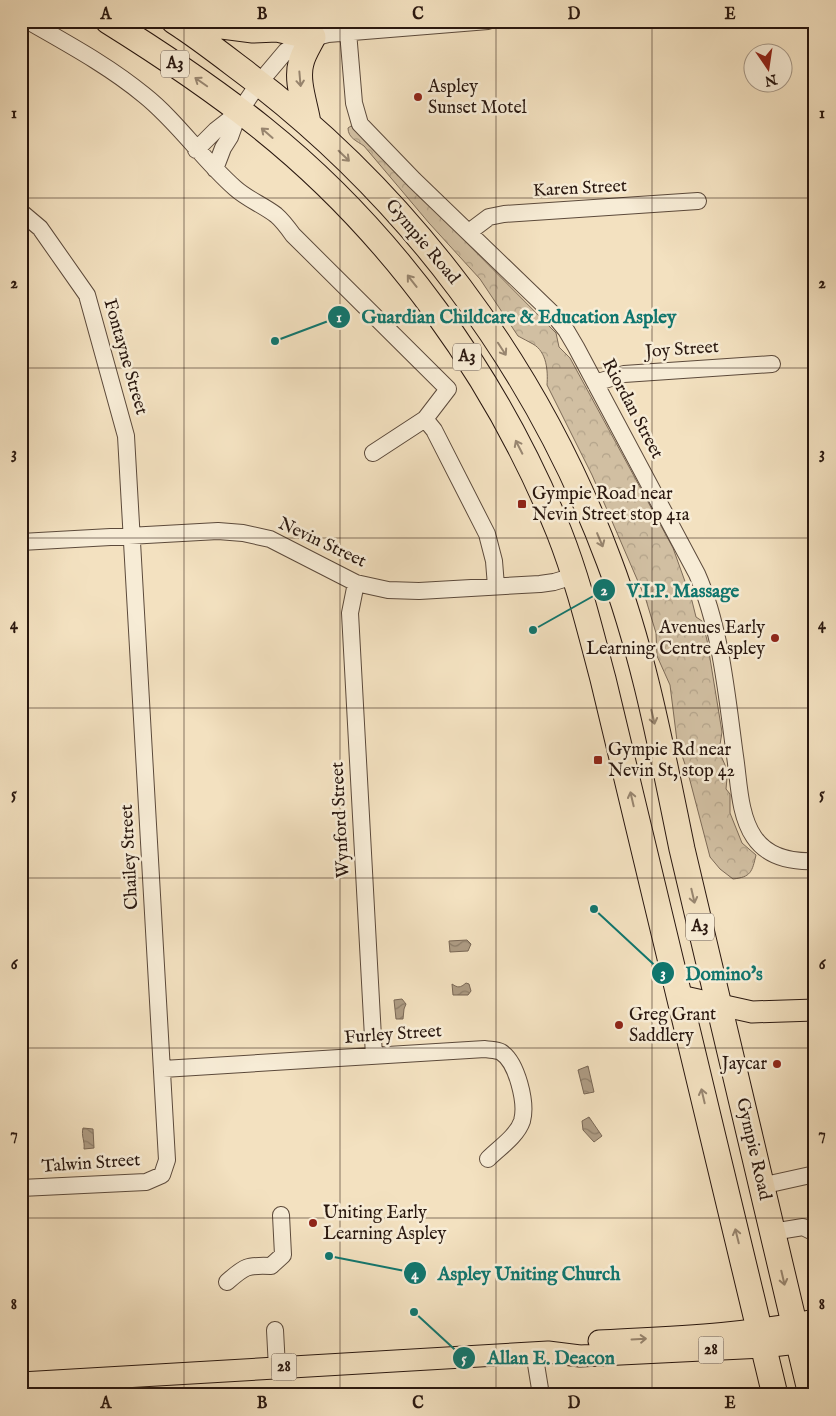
<svg xmlns="http://www.w3.org/2000/svg" width="836" height="1416" font-family="'IM FELL English',serif">
  <style>
    .forest { fill: url(#forest-crowns); stroke: #7d6b58 }
    .water { fill: url(#water-waves); stroke: #796755 }
    .lines { fill: none; stroke-linecap: round; stroke-linejoin: round }
    .minor-casing { stroke: #5c4a3b; stroke-width: 18 }
    .major-casing { stroke: #29170f; stroke-width: 23 }
    .highway-casing { stroke: #29170f; stroke-width: 27 }
    .minor { stroke: #f7ecd6; stroke-width: 16 }
    .major { stroke: #f3e1c0; stroke-width: 21 }
    .highway { stroke: #f3e1c0; stroke-width: 25 }
    .oneway { stroke: #988670 }
    .grid { fill: none; stroke: #29170f; stroke-width: 1; stroke-opacity: 0.55 }
    .poi-dot { fill: #8f2418; stroke: #f7ecd6; stroke-width: 2 }
    .labels { text-anchor: middle; dominant-baseline: central; stroke-width: 5; stroke-linejoin: round; paint-order: stroke }
    .shield { fill: #f7ecd6; stroke: #67574b; stroke-width: 1 }
    .shield-label { font-size: 16px; font-weight: bold; fill: #29170f }
    .poi-label { font-size: 18px; fill: #29170f; stroke: #f7ecd6; text-anchor: start }
    .street-label { font-size: 18px; fill: #29170f; stroke: #f7ecd6 }
    .leader { fill: none; stroke: #0f766e; stroke-width: 2 }
    .callout-dot { fill: #0f766e; stroke: #f7ecd6; stroke-width: 2 }
    .mark-label { font-size: 15px; text-anchor: middle; font-weight: bold; fill: #fff }
    .callout-label { font-size: 19px; text-anchor: middle; font-weight: bold; fill: #0f766e; stroke: #f7ecd6; stroke-width: 5; stroke-linejoin: round; paint-order: stroke }
    .neatline { fill: none; stroke: #29170f; stroke-width: 2 }
    .grid-label { font-size: 16px; text-anchor: middle; font-weight: bold; fill: #29170f }
  </style>
  <defs>
    <pattern id="forest-crowns" width="20" height="18" patternUnits="userSpaceOnUse" patternTransform="scale(1.25)"><rect width="20" height="18" fill="#d1bfa2"/><path d="M2 6a3 3 0 1 1 6 0M12 15a3 3 0 1 1 6 0" fill="none" stroke="#b3a38a"/></pattern>
    <pattern id="water-waves" width="16" height="10" patternUnits="userSpaceOnUse" patternTransform="scale(1.25)"><rect width="16" height="10" fill="#ae9c84"/><path d="M0 5q4-4 8 0t8 0" fill="none" stroke="#8e7e6a"/></pattern>
  </defs>
  <rect width="100%" height="100%" fill="#f3e1c0"/>
  <filter id="stains"><feTurbulence type="fractalNoise" baseFrequency=".004" numOctaves="4"/><feColorMatrix values="0 0 0 0 .2 0 0 0 0 .09 0 0 0 0 .02 0 0 0 .5 -.17"/></filter>
  <radialGradient id="worn" r=".72"><stop offset=".6" stop-color="#630" stop-opacity="0"/><stop offset="1" stop-color="#630" stop-opacity=".3"/></radialGradient>
  <path class="forest" d="M351,126L556,333L559,347L570,358L673,548L692,601L696,617L702,621L707,640L722,732L719,751L725,765L727,778L726,789L730,794V813L742,843L756,855C752,872 751,877 733,879L720,869L710,857L688,773L677,741L670,685L657,656L656,633L646,600L592,475L547,385C548,371 547,352 533,344C528,341 523,339 518,336L480,279L429,223L364,146C357,141 348,138 348,128Z"/>
  <path class="water" d="M467,940L471,944L468,951L450,952L449,941Z
    M466,983L469,984L471,991L468,995H453L452,984C458,988 460,988 466,983Z
    M402,999L406,1004L404,1009L403,1019H396L394,1000Z
    M588,1066L594,1092L584,1094L578,1070Z
    M589,1117L602,1136L594,1142L583,1130L582,1121Z
    M83,1128L93,1129L94,1148L84,1149C85,1141 81,1136 83,1128Z"/>
  <g class="lines">
    <defs>
      <path id="minor" d="M28,21C68,44 109,66 144,95C178,122 202,159 235,188C247,199 263,205 276,215C283,221 288,228 293,235L448,389L425,419L373,453
        M348,32L354,103L360,124L414,180L553,314L566,330L576,347L697,574C721,628 727,698 735,756C739,782 739,815 754,837C768,858 792,862 815,861
        M196,150L216,130L239,112L259,83L286,51L302,41L328,34L488,21
        M215,169L223,148L230,137L239,112
        M21,212L40,228L87,295L126,436L167,1160L162,1175L146,1182L21,1188
        M469,232L489,217L504,214L698,201
        M595,383L624,374L772,364
        M425,419L434,430L487,534L494,561L496,586
        M21,542L218,531L243,533L270,539L356,583L388,590L419,591L540,584L554,582L574,576
        M356,583L350,613L374,1056
        M163,1069L485,1049C490,1050 497,1050 501,1052C517,1062 527,1103 522,1121C517,1136 499,1148 488,1159
        M761,1186L815,1174
        M772,1232L803,1227L815,1233
        M227,1282C245,1266 247,1265 271,1266L283,1255L281,1215
        M275,1330L277,1368
        M534,1352L541,1395"/>
      <path id="major" d="M680,996L752,1012L815,1010
        M599,1341C671,1337 744,1335 815,1320
        M21,1383L548,1352L580,1356L763,1347L815,1341"/>
      <path id="highway" d="M108,21C161,54 213,89 262,128C393,233 496,377 559,532C578,580 590,630 603,679L775,1395
        M174,21C196,35 218,52 239,68C407,193 536,365 609,561C644,653 662,752 682,849L811,1395
        M183,27L199,23L253,30L277,29L313,37C309,45 303,54 301,63C296,81 305,104 308,123"/>
    </defs>
    <use href="#minor" class="minor-casing"/>
    <use href="#major" class="major-casing"/>
    <use href="#highway" class="highway-casing"/>
    <use href="#minor" class="minor"/>
    <use href="#major" class="major"/>
    <use href="#highway" class="highway"/>
  </g>
  <defs><path id="oneway-shaft" d="M-6 0H5M1.5-3L5.5 0L1.5 3" fill="none" stroke-width="1.6" stroke-linecap="round" stroke-linejoin="round" transform="scale(1.25)"/></defs>
  <g class="oneway">
    <use href="#oneway-shaft" transform="translate(300 79) rotate(85)"/>
    <use href="#oneway-shaft" transform="translate(201 82) rotate(-145)"/>
    <use href="#oneway-shaft" transform="translate(267 133) rotate(-139)"/>
    <use href="#oneway-shaft" transform="translate(344 156) rotate(44)"/>
    <use href="#oneway-shaft" transform="translate(412 281) rotate(-128)"/>
    <use href="#oneway-shaft" transform="translate(502 349) rotate(57)"/>
    <use href="#oneway-shaft" transform="translate(519 447) rotate(-117)"/>
    <use href="#oneway-shaft" transform="translate(600 540) rotate(67)"/>
    <use href="#oneway-shaft" transform="translate(653 717) rotate(77)"/>
    <use href="#oneway-shaft" transform="translate(632 799) rotate(-103)"/>
    <use href="#oneway-shaft" transform="translate(693 896) rotate(77)"/>
    <use href="#oneway-shaft" transform="translate(703 1096) rotate(-103)"/>
    <use href="#oneway-shaft" transform="translate(737 1236) rotate(-104)"/>
    <use href="#oneway-shaft" transform="translate(783 1278) rotate(77)"/>
    <use href="#oneway-shaft" transform="translate(639 1339) rotate(-3)"/>
  </g>
  <path class="grid" d="M184,21V1395M340,21V1395M496,21V1395M652,21V1395M21,198H815M21,368H815M21,538H815M21,708H815M21,878H815M21,1048H815M21,1218H815"/>
  <g class="poi-dot">
    <circle cx="418" cy="97" r="5"/>
    <rect x="517" y="499" width="10" height="10" rx="2.5"/>
    <circle cx="775" cy="638" r="5"/>
    <rect x="593" y="755" width="10" height="10" rx="2.5"/>
    <circle cx="619" cy="1025" r="5"/>
    <circle cx="777" cy="1064" r="5"/>
    <circle cx="313" cy="1223" r="5"/>
  </g>
  <g class="labels">
    <g class="shield">
      <rect x="161" y="50.5" width="28" height="27" rx="4"/>
      <rect x="453" y="343.5" width="28" height="27" rx="4"/>
      <rect x="686" y="913.5" width="28" height="27" rx="4"/>
      <rect x="698.5" y="1336.5" width="25" height="27" rx="4"/>
      <rect x="271.5" y="1353.5" width="25" height="27" rx="4"/>
    </g>
    <g class="shield-label">
      <text x="175" y="64">A3</text>
      <text x="467" y="357">A3</text>
      <text x="700" y="927">A3</text>
      <text x="711" y="1350">28</text>
      <text x="284" y="1367">28</text>
    </g>
    <g class="poi-label">
      <text x="428" y="87">Aspley<tspan x="428" dy="21">Sunset Motel</tspan></text>
      <text x="532" y="494">Gympie Road near<tspan x="532" dy="21">Nevin Street stop 41a</tspan></text>
      <text x="765" y="628" text-anchor="end">Avenues Early<tspan x="765" dy="21">Learning Centre Aspley</tspan></text>
      <text x="608" y="750">Gympie Rd near<tspan x="608" dy="21">Nevin St, stop 42</tspan></text>
      <text x="629" y="1015">Greg Grant<tspan x="629" dy="21">Saddlery</tspan></text>
      <text x="767" y="1064" text-anchor="end">Jaycar</text>
      <text x="323" y="1213">Uniting Early<tspan x="323" dy="21">Learning Aspley</tspan></text>
    </g>
    <g class="street-label">
      <text transform="translate(580 189) rotate(-3)">Karen Street</text>
      <text transform="translate(422 242) rotate(50)">Gympie Road</text>
      <text transform="translate(682 350) rotate(-4)">Joy Street</text>
      <text transform="translate(125 357) rotate(74)">Fontayne Street</text>
      <text transform="translate(632 409) rotate(62)">Riordan Street</text>
      <text transform="translate(322 543) rotate(25)">Nevin Street</text>
      <text transform="translate(341 820) rotate(-93)">Wynford Street</text>
      <text transform="translate(130 857) rotate(-93)">Chailey Street</text>
      <text transform="translate(393 1035) rotate(-4)">Furley Street</text>
      <text transform="translate(753 1149) rotate(77)">Gympie Road</text>
      <text transform="translate(91 1164) rotate(-4)">Talwin Street</text>
    </g>
  </g>
  <path class="leader" d="M275 341L339 317M533 630L604 590M594 909L663 973M329 1256L415 1273M414 1312L464 1358"/>
  <g class="callout-dot">
    <circle cx="275" cy="341" r="5"/>
    <circle cx="533" cy="630" r="5"/>
    <circle cx="594" cy="909" r="5"/>
    <circle cx="329" cy="1256" r="5"/>
    <circle cx="414" cy="1312" r="5"/>
    <circle cx="339" cy="317" r="12"/>
    <circle cx="604" cy="590" r="12"/>
    <circle cx="663" cy="973" r="12"/>
    <circle cx="415" cy="1273" r="12"/>
    <circle cx="464" cy="1358" r="12"/>
  </g>
  <g class="mark-label">
    <text x="339" y="322">1</text>
    <text x="604" y="595">2</text>
    <text x="663" y="978">3</text>
    <text x="415" y="1279">4</text>
    <text x="464" y="1363">5</text>
  </g>
  <g class="callout-label">
    <text x="519" y="323">Guardian Childcare &amp; Education Aspley</text>
    <text x="683" y="597">V.I.P. Massage</text>
    <text x="724" y="980">Domino's</text>
    <text x="529" y="1280">Aspley Uniting Church</text>
    <text x="551" y="1364">Allan E. Deacon</text>
  </g>
  <rect width="836" height="1416" fill="none" stroke="#f3e1c0" stroke-width="55"/>
  <g transform="translate(768 68) rotate(167)"><circle r="24" fill="#f7ecd6" stroke="#a59786"/>
  <path d="M0-4L9 19L0 12L-9 19Z" fill="#8f2418"/>
  <text y="-8" font-size="14" font-weight="bold" text-anchor="middle" fill="#29170f">N</text>
  </g>
  <rect x="28" y="28" width="780" height="1360" class="neatline"/>
  <g class="grid-label">
    <text x="106" y="19">A</text>
    <text x="262" y="19">B</text>
    <text x="418" y="19">C</text>
    <text x="574" y="19">D</text>
    <text x="730" y="19">E</text>
    <text x="14" y="118">1</text>
    <text x="822" y="118">1</text>
    <text x="14" y="288">2</text>
    <text x="822" y="288">2</text>
    <text x="14" y="458">3</text>
    <text x="822" y="458">3</text>
    <text x="14" y="629">4</text>
    <text x="822" y="629">4</text>
    <text x="14" y="799">5</text>
    <text x="822" y="799">5</text>
    <text x="14" y="969">6</text>
    <text x="822" y="969">6</text>
    <text x="14" y="1139">7</text>
    <text x="822" y="1139">7</text>
    <text x="14" y="1309">8</text>
    <text x="822" y="1309">8</text>
    <text x="106" y="1408">A</text>
    <text x="262" y="1408">B</text>
    <text x="418" y="1408">C</text>
    <text x="574" y="1408">D</text>
    <text x="730" y="1408">E</text>
  </g>
  <rect width="100%" height="100%" filter="url(#stains)"/>
  <rect width="100%" height="100%" fill="url(#worn)"/>
</svg>
